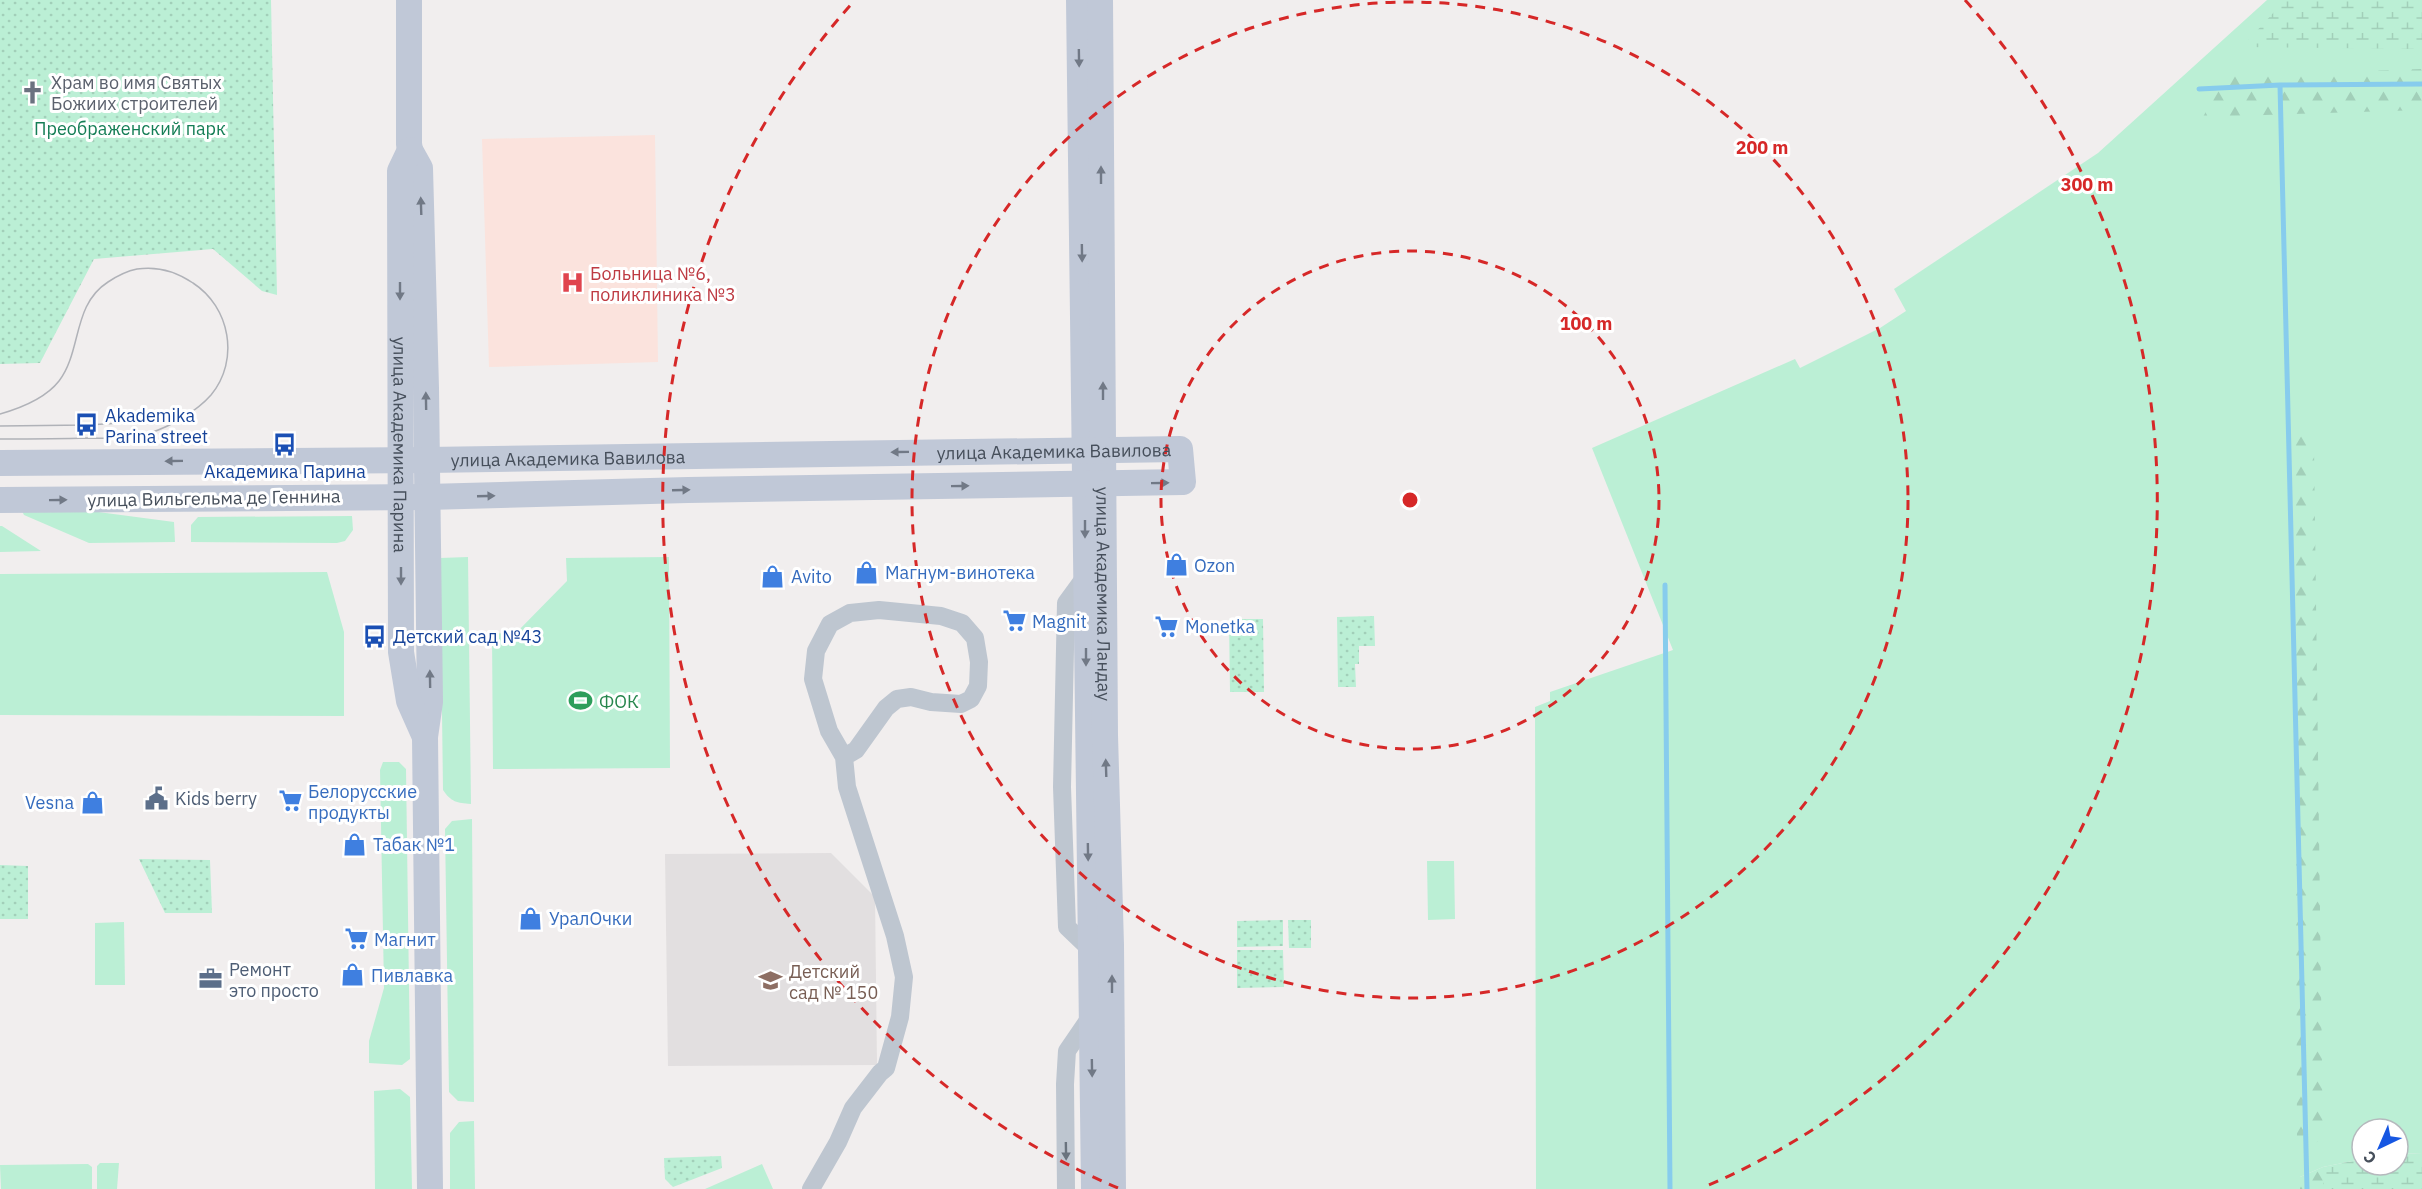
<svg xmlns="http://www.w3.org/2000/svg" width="2422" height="1189" font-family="'IBM Plex Sans',sans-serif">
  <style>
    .education { fill: #e2dfe0 }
    .medical { fill: #fbe3dd }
    .grass { fill: #bbefd5 }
    .forest { fill: url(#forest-firs) }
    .wetland { fill: url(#wetland-marsh) }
    .park { fill: url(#park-dots) }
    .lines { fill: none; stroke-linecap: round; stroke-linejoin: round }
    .stream { stroke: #87cced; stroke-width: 5 }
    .street { stroke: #bec6d0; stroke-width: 18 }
    .secondary { stroke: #c0c8d7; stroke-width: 26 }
    .tram { stroke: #b0b2b8; stroke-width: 1.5 }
    .oneway { fill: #717986 }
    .oneway2 { fill: #6a737e }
    .ring { fill: none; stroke: #d62828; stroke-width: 3; stroke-dasharray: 10 8 }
    .labels { text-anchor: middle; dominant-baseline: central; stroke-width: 6; stroke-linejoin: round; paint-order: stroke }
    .worship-label { font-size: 18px; fill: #5b616d; stroke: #fff; text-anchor: start }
    .park-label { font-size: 18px; fill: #157e56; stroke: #fff }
    .health-label { font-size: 18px; fill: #be3a42; stroke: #fff; text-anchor: start }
    .transit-label { font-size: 18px; fill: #164399; stroke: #fff; text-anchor: start }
    .street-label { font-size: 18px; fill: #464f5b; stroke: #fff }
    .shop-label { font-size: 18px; fill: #366cbe; stroke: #fff; text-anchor: start }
    .leisure-label { font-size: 18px; fill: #27864d; stroke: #fff; text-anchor: start }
    .service-label { font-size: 18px; fill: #4e5e75; stroke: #fff; text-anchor: start }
    .education-label { font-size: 18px; fill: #785e54; stroke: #fff; text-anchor: start }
    .centre { fill: #d62828; stroke: #fff; stroke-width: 3 }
    .ring-label { font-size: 18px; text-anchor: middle; font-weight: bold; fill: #d62828; stroke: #fff; stroke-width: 6; stroke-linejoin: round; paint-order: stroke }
  </style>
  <defs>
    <pattern id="forest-firs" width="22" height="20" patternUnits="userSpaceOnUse" patternTransform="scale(1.5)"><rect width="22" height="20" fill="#bbefd5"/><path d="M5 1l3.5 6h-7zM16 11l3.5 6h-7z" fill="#a2cfb9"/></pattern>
    <pattern id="wetland-marsh" width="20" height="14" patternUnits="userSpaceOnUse" patternTransform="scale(1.5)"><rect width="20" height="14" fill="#bbefd5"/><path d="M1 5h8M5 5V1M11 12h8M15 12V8" fill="none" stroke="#a2cfb9"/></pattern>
    <pattern id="park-dots" width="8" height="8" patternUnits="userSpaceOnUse" patternTransform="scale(1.5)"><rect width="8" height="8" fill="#bbefd5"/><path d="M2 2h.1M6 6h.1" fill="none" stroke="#a2cfb9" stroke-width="1.8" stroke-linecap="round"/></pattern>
  </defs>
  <rect width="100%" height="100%" fill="#f1eeee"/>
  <path class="education" d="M831,853L875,897L877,1065L668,1066L665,854Z"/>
  <path class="medical" d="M655,135L658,362L489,367L482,139Z"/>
  <path class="grass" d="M2267,0H2422V1154L2398,1153V1129H2362V1159L2323,1167L2300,1177V1189H1536L1535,707L1550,701V692L1673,650L1592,448L1795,359L1800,368L1880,328L1906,311L1894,289L2098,153Z
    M83,510L174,522L175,542L89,543L24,515L22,511Z
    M352,516L353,530L345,541L337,543L191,542V525L198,517Z
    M0,526H2L41,551L0,552Z
    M468,557L471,804C457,803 451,802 443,790L440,558Z
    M669,557L670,768L493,769L492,633L515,634L567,581L566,558Z
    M327,572L344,632V716L0,715V574Z
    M383,762H399L406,769L410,1059L402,1065L369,1063V1041L384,988L380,770Z
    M472,819L474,1102L458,1101L449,1092L445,829L452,821Z
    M1427,861H1454L1455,919L1428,920Z
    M124,922L125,985H95V923Z
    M400,1089L410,1097L412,1189H375L374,1091Z
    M474,1121L475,1189H450V1133L459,1122Z
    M100,1163H119L117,1189H97V1166Z
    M88,1164L92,1167V1189H1L0,1165Z
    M762,1164L773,1189H705Z"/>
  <path class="forest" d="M2422,69V110L2203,117L2226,75Z
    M2304,433L2314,447L2323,1140L2297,1149L2294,444Z
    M2323,1167V1189H2300V1177Z"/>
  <path class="wetland" d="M2285,0H2422V49L2242,47Z
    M2398,1153L2422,1154V1189H2323V1167L2362,1159V1165H2398Z"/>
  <path class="park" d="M0,0H271L277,295L262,291L213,249L94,259L40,363L0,364Z
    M1374,616L1375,646H1359V664H1355L1356,687H1338L1337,617Z
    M1229,619H1263L1264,692H1230Z
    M139,859L210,860L212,913H165Z
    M0,865L28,866V919H0Z
    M1283,920V946L1237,947V921Z
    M1288,920H1311V948H1289Z
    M1237,950H1283L1284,987L1237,988Z
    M721,1156L722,1168L673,1187L665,1179L664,1158Z"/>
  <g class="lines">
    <path class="stream" d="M2280,85L2307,1189
      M2199,89L2280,85L2422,84
      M1665,585L1670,1189"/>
    <path class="street" d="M1085,577L1066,603L1062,787L1067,927L1090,949
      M811,1189L838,1142L853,1108L880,1073L886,1068L900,1017L904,977L895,936L847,787L844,757L829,731L813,679L816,651L830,624L850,613L879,610L941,616L962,623L975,638L979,662L978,686L971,699L961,704L931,702L911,697L897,699L886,708L856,750L844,757
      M1066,1189L1065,1084L1067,1051L1091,1016"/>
    <g class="secondary">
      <path d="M409,0V144L410,150L420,168L426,388L430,702L425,737L430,1189"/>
      <path d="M1079,0L1094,1189"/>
      <path id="s1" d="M1100,0L1105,735L1111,945L1113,1189"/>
      <path id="s2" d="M410,150L400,171L401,652L409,701L425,737"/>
      <path id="s3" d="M0,463L427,460L1180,449L1183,482L688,490L427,497L0,500"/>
    </g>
    <path class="tram" d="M0,414C21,408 45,399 59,381C82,351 72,305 108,282C117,276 127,271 137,269C157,266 177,272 193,283C230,307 240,360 211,395C196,412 171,426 150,433C130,440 108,438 87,438C58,439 29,439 0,439
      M0,426L87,425L173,420"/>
  </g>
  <defs><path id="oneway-solid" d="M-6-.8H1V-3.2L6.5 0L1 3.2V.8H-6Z" transform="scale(1.5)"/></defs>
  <g class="oneway">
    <use href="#oneway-solid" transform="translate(1079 58) rotate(89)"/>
    <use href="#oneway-solid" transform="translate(1101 175) rotate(-90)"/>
    <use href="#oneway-solid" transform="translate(421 206) rotate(-92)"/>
    <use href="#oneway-solid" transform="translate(1082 253) rotate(89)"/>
    <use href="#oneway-solid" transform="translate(400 291) rotate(90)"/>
    <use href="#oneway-solid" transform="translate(1103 391) rotate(-90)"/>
    <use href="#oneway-solid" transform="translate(426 401) rotate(-91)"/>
    <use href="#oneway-solid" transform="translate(900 452) rotate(179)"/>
    <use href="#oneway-solid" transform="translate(174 461) rotate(179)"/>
    <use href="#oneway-solid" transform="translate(1160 483) rotate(-1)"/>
    <use href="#oneway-solid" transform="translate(960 486) rotate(-1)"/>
    <use href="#oneway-solid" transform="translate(681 490) rotate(-2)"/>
    <use href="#oneway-solid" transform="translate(486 496) rotate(-2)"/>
    <use href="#oneway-solid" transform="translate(58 500) rotate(-1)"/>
    <use href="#oneway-solid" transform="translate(1085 529) rotate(90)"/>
    <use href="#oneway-solid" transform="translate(401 576) rotate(90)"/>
    <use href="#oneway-solid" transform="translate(1086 657) rotate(90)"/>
    <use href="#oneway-solid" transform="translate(430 679) rotate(-91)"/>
    <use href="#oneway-solid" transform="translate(1106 768) rotate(-92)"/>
    <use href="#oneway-solid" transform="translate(1088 852) rotate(89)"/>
    <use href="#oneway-solid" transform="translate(1112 984) rotate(-90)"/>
    <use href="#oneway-solid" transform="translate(1092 1068) rotate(89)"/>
  </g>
  <use class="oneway2" href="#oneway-solid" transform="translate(1066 1151) rotate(89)"/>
  <g class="ring">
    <circle cx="1410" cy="500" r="249"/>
    <circle cx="1410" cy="500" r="498"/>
    <path d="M1118 1188A747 747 0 0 1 855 0M1965 0A747 747 0 0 1 1702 1188"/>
  </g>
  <defs>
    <symbol id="church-bare" viewBox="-9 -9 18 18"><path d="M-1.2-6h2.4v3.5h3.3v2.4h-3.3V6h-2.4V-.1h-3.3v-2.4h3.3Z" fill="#6b7280" stroke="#fff" stroke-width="2.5" paint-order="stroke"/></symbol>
    <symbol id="hospital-bare" viewBox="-9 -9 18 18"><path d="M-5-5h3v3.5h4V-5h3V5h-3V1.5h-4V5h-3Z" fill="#e0444e" stroke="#fff" stroke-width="2.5" paint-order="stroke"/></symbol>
    <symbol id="bus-bare" viewBox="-9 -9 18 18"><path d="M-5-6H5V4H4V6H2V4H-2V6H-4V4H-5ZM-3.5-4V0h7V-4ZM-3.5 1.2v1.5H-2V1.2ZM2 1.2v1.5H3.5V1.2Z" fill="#1a4fb4" stroke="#fff" stroke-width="2.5" paint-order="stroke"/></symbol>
    <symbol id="shop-bare" viewBox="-9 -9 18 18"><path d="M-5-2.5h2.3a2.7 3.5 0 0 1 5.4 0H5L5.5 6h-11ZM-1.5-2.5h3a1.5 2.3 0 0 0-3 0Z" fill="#3f7fe0" stroke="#fff" stroke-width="2.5" paint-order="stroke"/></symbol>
    <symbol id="supermarket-bare" viewBox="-9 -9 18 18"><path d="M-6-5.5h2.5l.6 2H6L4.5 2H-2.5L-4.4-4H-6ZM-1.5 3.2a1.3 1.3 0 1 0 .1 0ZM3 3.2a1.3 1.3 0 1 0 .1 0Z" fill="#3f7fe0" stroke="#fff" stroke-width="2.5" paint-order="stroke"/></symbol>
    <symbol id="stadium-bare" viewBox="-9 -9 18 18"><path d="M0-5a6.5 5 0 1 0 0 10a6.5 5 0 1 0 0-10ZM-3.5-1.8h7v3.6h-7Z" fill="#2e9e5b" stroke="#fff" stroke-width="2.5" paint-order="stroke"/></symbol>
    <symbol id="civic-bare" viewBox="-9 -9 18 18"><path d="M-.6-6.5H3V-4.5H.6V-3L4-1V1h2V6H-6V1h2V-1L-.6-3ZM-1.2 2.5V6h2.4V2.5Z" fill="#5c6f8a" stroke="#fff" stroke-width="2.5" paint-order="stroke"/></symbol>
    <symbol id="office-bare" viewBox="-9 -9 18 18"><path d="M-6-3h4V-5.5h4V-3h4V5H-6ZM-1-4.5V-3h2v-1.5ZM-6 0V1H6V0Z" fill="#5c6f8a" stroke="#fff" stroke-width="2.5" paint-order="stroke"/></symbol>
    <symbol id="school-bare" viewBox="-9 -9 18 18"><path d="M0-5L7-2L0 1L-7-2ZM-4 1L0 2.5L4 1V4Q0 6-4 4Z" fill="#8d6e63" stroke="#fff" stroke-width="2.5" paint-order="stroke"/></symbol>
  </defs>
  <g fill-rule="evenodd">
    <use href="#church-bare" x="16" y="76" width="33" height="33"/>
    <use href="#hospital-bare" x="556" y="266" width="33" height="33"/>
    <use href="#bus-bare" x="70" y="408" width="33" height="33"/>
    <use href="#bus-bare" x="268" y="428" width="33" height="33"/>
    <use href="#shop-bare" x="1160" y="548" width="33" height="33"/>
    <use href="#shop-bare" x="850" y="556" width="33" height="33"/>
    <use href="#shop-bare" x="756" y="560" width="33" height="33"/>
    <use href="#supermarket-bare" x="998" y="604" width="33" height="33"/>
    <use href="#supermarket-bare" x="1150" y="610" width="33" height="33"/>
    <use href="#bus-bare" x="358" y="620" width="33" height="33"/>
    <use href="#stadium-bare" x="564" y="684" width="33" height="33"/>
    <use href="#civic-bare" x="140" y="782" width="33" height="33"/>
    <use href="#supermarket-bare" x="274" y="784" width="33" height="33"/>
    <use href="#shop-bare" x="76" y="786" width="33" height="33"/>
    <use href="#shop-bare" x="338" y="828" width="33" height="33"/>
    <use href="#shop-bare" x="514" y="902" width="33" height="33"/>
    <use href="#supermarket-bare" x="340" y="922" width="33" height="33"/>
    <use href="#shop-bare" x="336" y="958" width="33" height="33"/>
    <use href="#office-bare" x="194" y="962" width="33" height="33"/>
    <use href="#school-bare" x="754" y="964" width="33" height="33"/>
  </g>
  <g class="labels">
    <g class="worship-label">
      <text x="51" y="82">Храм во имя Святых<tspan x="51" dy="21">Божиих строителей</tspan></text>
    </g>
    <g class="park-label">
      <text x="130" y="128">Преображенский парк</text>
    </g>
    <g class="health-label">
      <text x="590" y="273">Больница №6,<tspan x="590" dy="21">поликлиника №3</tspan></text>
    </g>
    <g class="transit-label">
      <text x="105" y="415">Akademika<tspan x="105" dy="21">Parina street</tspan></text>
      <text x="285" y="471" text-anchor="middle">Академика Парина</text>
      <text x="393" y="636">Детский сад №43</text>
    </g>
    <g class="street-label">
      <text stroke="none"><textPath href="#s2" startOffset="297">улица Академика Парина</textPath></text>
      <text stroke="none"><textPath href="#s3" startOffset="1054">улица Академика Вавилова</textPath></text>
      <text stroke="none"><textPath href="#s3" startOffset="568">улица Академика Вавилова</textPath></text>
      <text transform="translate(214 498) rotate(-1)">улица Вильгельма де Геннина</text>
      <text stroke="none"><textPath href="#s1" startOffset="594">улица Академика Ландау</textPath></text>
    </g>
    <g class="shop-label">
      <text x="1194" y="565">Ozon</text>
      <text x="885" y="572">Магнум-винотека</text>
      <text x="791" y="576">Avito</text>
      <text x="1032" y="621">Magnit</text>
      <text x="1185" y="626">Monetka</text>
      <text x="308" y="791">Белорусские<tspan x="308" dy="21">продукты</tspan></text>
      <text x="74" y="802" text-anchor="end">Vesna</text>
      <text x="373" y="844">Табак №1</text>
      <text x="549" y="918">УралОчки</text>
      <text x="374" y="939">Магнит</text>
      <text x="371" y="975">Пивлавка</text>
    </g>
    <g class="leisure-label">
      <text x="599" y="701">ФОК</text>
    </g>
    <g class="service-label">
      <text x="175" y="798">Kids berry</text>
      <text x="229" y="969">Ремонт<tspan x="229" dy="21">это просто</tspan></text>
    </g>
    <g class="education-label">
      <text x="789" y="971">Детский<tspan x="789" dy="21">сад № 150</tspan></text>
    </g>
  </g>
  <circle cx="1410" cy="500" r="9" class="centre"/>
  <g class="ring-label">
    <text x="1762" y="154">200 m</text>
    <text x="2087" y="191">300 m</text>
    <text x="1586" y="330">100 m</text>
  </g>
  <g transform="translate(2380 1147) rotate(224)"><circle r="28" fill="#ffffff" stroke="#b5b9bd" stroke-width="1.5"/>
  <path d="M0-4.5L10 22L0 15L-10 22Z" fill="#1657e2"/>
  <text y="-9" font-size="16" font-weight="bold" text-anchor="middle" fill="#464f5b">С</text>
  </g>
</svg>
